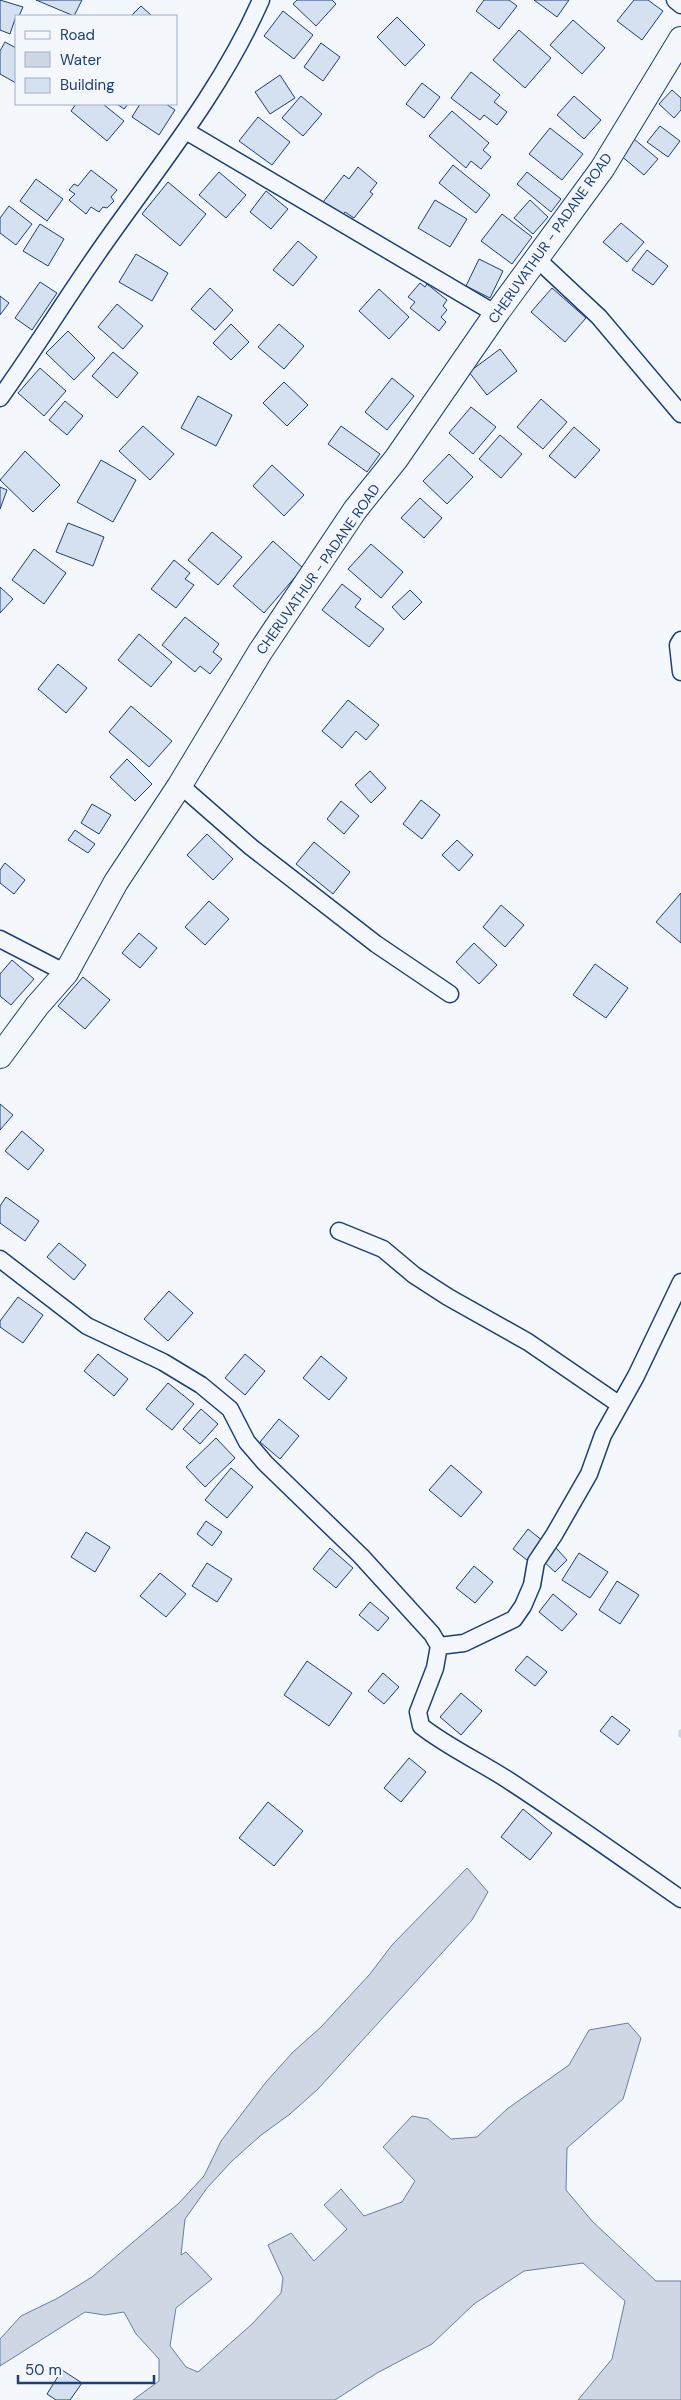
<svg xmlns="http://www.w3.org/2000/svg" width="681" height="2400" font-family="'DM Sans',sans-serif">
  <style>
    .water { fill: #cfd7e4; stroke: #687fa3 }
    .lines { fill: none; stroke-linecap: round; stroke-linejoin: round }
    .stream { stroke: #cfd7e4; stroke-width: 5.5 }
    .building { fill: #d5e0f0; stroke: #1d3f73 }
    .minor-casing { stroke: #1d3f73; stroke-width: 19 }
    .secondary-casing { stroke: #1d3f73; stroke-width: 26 }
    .minor { stroke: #f4f7fb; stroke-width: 16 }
    .secondary { stroke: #f4f7fb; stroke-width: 24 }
    .labels { text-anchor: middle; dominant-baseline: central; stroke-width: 4; stroke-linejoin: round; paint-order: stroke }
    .street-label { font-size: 14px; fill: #1d3f73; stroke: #f4f7fb }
  </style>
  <rect width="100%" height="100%" fill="#f4f7fb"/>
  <path class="water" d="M467,1868L488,1892L472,1920L318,2089L290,2114L260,2136L232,2161L207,2188L185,2219L181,2255L186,2252L212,2279L176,2308L170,2346L186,2367L198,2372L252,2324L281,2293L283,2278L268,2245L291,2233L314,2261L347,2229L324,2205L341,2189L364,2216L402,2202L415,2181L383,2147L412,2116L428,2119L451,2139L477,2137L507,2109L569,2065L589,2030L628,2023L641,2038L623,2099L567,2148L566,2190L592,2221L656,2281H681V2400H578L612,2359L625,2301L583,2263L524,2271L474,2304L432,2344L377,2373L335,2400H133L159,2381V2359L136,2334L124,2312L105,2315L85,2312L0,2366V2339L21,2316L58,2298L92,2277L179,2203L204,2176L221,2141L266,2082L293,2052L321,2027L370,1974L392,1945Z"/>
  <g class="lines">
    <path class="stream" d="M681,1735V1732"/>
  </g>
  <path class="building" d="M0,0L23,7L19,16H16L10,34L0,30Z
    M36,0H82L74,16Z
    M297,0H332L336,4L316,26L293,4Z
    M484,0H509L517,6L499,29L476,11Z
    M534,0H569L557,17Z
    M634,0H648L663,11L642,40L617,21Z
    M141,6L152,16H131Z
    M283,11L313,35L294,59L264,36Z
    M397,17L425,45L405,66L377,37Z
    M573,20L605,48L582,74L550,45Z
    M519,30L551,58L525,88L493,60Z
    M5,42L16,48V83L0,74V51Z
    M321,43L340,57L323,81L304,67Z
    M471,72L500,95L494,102L507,112L497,125L484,115L480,120L451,98Z
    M280,75L295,98L270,114L255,92Z
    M422,83L440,97L424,118L406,104Z
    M672,90L681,98V110L674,118L659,104Z
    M301,96L322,114L303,136L282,118Z
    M574,96L601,120L584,139L557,115Z
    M76,104H103L124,121L107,141L71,111Z
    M117,104H128L124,109Z
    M140,104H166L175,110L159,135L132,117Z
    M452,111L489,143L483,150L491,157L481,169L471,161L466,168L429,136Z
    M258,117L290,142L272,165L239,141Z
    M660,126L680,141L668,157L647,142Z
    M550,128L583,154L562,180L529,154Z
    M634,139L658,159L644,175L620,155Z
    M453,165L490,195L476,213L439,183Z
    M358,167L377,183L370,192L373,194L354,218L345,212L338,220L320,206L344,175L349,179Z
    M91,170L117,190L111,197L114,201L107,208L103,207L99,212L91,207L86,214L69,200L75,194L69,190L74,184L78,186Z
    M219,172L246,195L226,218L199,195Z
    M527,172L561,199L551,212L517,184Z
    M36,179L63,199L47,221L20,201Z
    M168,182L206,214L180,246L142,214Z
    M266,191L288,209L271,229L250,212Z
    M435,200L467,219L450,247L418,228Z
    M530,200L548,217L533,234L514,218Z
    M9,206L32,224L16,245L0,233V218Z
    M502,214L532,237L512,264L481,241Z
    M621,223L644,242L627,262L603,242Z
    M40,224L64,239L48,266L23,251Z
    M298,241L317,257L293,286L273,270Z
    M647,250L668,266L653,285L632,270Z
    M136,254L168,273L152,301L119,282Z
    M479,259L503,271L490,298L466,286Z
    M40,282L57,293L32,330L15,318Z
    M420,283L425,287L427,284L447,300L443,306L447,310L441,317L446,322L439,331L410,308L415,302L408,297Z
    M210,288L233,310L215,330L191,309Z
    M552,288L586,318L565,342L531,312Z
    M379,289L409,317L389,339L359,311Z
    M0,296L9,303L0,315Z
    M117,304L143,326L123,349L98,327Z
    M231,324L249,342L231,360L213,343Z
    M279,324L304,346L284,369L258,347Z
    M68,331L95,358L74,380L46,353Z
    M500,349L517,371L487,395L469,372Z
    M113,352L138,373L117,398L92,376Z
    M40,368L66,391L44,416L18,393Z
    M392,378L414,396L387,430L365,412Z
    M284,382L308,405L287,426L263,403Z
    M198,396L232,415L216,446L181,428Z
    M541,399L567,422L543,449L517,427Z
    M65,401L83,416L67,435L49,420Z
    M471,407L496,427L473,454L449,433Z
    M143,426L174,454L150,480L119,451Z
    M341,426L380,454L367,472L328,444Z
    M574,427L600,450L575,478L549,456Z
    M500,435L522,454L501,478L479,459Z
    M25,451L60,485L33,512L0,480Z
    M449,454L473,477L447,504L423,481Z
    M101,460L136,480L113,522L77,502Z
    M272,465L304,495L284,516L253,486Z
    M0,487L7,490L0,509Z
    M420,498L442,518L424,538L401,518Z
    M68,523L104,537L93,566L56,552Z
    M212,532L242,557L218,585L188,560Z
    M273,541L303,568L264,613L233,586Z
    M371,544L403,572L381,598L348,569Z
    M34,549L66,573L44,604L12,580Z
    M174,560L190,573L185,579L194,585L176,608L151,589Z
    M342,584L361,599L355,607L384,629L369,647L322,610Z
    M0,587L13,599L0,613Z
    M410,590L422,602L404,620L392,607Z
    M185,617L219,644L213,652L222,659L210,674L200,666L195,672L162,645Z
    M139,634L172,662L151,687L118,660Z
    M58,664L87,688L66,713L38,689Z
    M348,700L379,725L366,740L356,731L342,748L322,731Z
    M131,706L172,741L149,767L109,732Z
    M127,759L152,784L135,801L110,777Z
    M370,771L386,788L371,803L355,785Z
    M421,800L440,815L422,839L403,824Z
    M341,801L359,816L344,834L327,819Z
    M92,804L111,815L99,834L81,823Z
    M75,830L95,844L88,853L68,840Z
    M207,834L233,859L213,880L187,855Z
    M457,840L473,855L459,871L442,855Z
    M314,842L350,872L333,894L296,864Z
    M5,863L25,880L14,894L0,883V870Z
    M681,893V943L656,922Z
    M209,901L229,919L205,945L185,927Z
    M501,905L524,925L505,947L483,927Z
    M139,933L157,948L140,968L122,953Z
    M474,943L497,965L479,984L456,962Z
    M12,960L34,979L11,1005L0,996V974Z
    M595,964L628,988L606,1018L573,995Z
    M83,977L110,1000L85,1029L58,1006Z
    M0,1104L13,1115L0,1130Z
    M22,1131L44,1150L28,1170L5,1151Z
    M6,1197L39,1221L25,1241L0,1223V1206Z
    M59,1243L86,1265L74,1280L47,1257Z
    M169,1291L193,1313L168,1341L144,1319Z
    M18,1297L43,1315L23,1343L0,1327V1321Z
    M98,1354L128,1379L114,1396L84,1371Z
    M245,1354L265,1371L245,1395L225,1378Z
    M321,1356L347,1378L329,1400L303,1378Z
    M168,1383L194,1404L172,1430L146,1409Z
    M201,1409L218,1424L200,1444L183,1429Z
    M279,1419L299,1436L280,1459L260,1442Z
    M216,1438L235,1458L205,1487L186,1467Z
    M451,1465L482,1492L461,1517L429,1490Z
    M231,1468L253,1487L227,1518L205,1500Z
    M206,1521L222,1532L212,1546L197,1534Z
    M528,1529L543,1541L527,1560L513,1549Z
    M86,1532L110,1547L95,1572L71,1557Z
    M330,1548L353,1568L336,1588L313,1569Z
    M556,1548L567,1560L555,1572L543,1561Z
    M579,1553L608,1572L590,1598L562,1580Z
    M207,1563L232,1579L217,1602L192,1586Z
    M474,1566L493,1582L475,1603L456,1588Z
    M160,1573L186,1594L166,1617L140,1596Z
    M617,1581L639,1595L620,1624L599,1610Z
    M553,1594L577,1614L562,1631L539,1612Z
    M370,1602L389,1618L378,1631L359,1615Z
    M527,1656L547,1672L535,1686L515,1670Z
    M307,1661L352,1693L329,1726L284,1695Z
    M383,1673L399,1687L384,1704L368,1691Z
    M461,1693L482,1711L461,1735L440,1717Z
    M612,1716L630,1730L618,1745L600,1731Z
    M409,1758L426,1772L401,1802L384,1788Z
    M268,1802L303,1831L274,1866L239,1838Z
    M523,1809L552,1833L530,1860L501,1837Z
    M62,2370L82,2383L70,2400H56L47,2394Z"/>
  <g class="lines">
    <defs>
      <path id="minor" d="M675,0L681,5
        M186,131L496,314
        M536,258L599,317L681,414
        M0,398C35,349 67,297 102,247C158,167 221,91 261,0
        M681,640L678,645L681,672
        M180,785L251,847L376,944L450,994
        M0,939L66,973
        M339,1231L383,1249L414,1275L448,1297L528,1342L620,1405
        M0,1259L87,1326L163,1362L201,1385L230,1409L247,1442L265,1463L361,1556L432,1634L439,1646L435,1668L418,1712L421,1726C449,1748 481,1762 511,1782C569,1820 625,1860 681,1899
        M439,1646L464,1643L514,1619L523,1606L532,1585L536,1562L554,1535L589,1474L603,1435L636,1376L681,1282"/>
      <path id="secondary" d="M0,1056L37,1006L66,973L116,882L180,785L260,652L355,510L396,459L496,314L602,169L681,39"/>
    </defs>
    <use href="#minor" class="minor-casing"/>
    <use href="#secondary" class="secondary-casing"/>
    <use href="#minor" class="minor"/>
    <use href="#secondary" class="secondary"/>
  </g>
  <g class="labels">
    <g class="street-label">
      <text transform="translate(550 238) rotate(-55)">CHERUVATHUR - PADANE ROAD</text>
      <text transform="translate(318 569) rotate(-55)">CHERUVATHUR - PADANE ROAD</text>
    </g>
  </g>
  <rect x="15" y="15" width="162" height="90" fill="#f4f7fb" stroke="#9eadc5"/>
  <rect x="25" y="31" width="25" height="8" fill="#f4f7fb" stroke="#9eadc5"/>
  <text x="60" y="40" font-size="15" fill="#1d3f73">Road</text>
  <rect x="25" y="52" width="25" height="15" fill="#cfd7e4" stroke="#9eadc5"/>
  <text x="60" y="65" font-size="15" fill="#1d3f73">Water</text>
  <rect x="25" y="78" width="25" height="15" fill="#d5e0f0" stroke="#9eadc5"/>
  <text x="60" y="90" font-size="15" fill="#1d3f73">Building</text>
  <path d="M18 2375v8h136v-8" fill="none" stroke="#1d3f73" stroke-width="2.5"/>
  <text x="25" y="2375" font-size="15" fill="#1d3f73" stroke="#f4f7fb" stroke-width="4" paint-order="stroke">50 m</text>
</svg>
